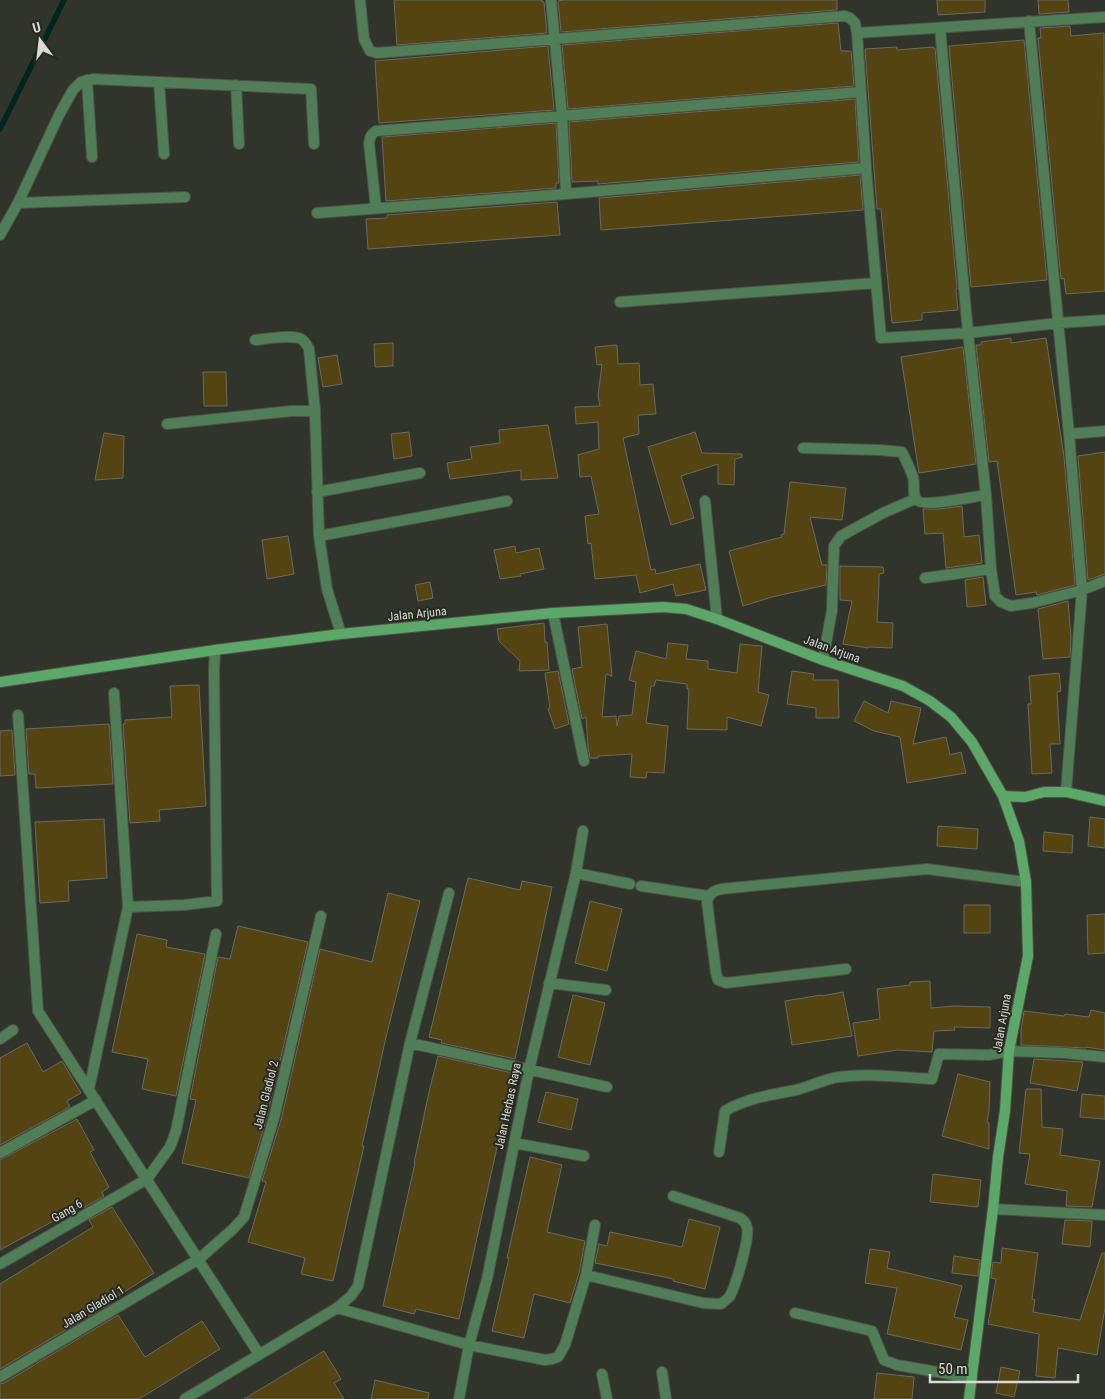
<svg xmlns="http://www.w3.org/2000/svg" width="1105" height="1399" font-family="'Roboto Condensed',sans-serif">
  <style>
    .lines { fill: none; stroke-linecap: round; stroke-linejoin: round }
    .stream { stroke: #00261f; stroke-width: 5.5 }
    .building { fill: #534412; stroke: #6c695f }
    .street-casing { stroke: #4f524a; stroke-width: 12 }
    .secondary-casing { stroke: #4f524a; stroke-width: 12 }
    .street { stroke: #507e57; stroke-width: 10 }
    .secondary { stroke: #5ca869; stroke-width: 10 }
    .labels { text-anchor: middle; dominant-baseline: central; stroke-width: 4; stroke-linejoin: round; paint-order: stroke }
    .street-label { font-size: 12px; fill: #d9dad5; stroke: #272a21 }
  </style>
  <rect width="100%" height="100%" fill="#31342b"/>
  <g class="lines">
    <path class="stream" d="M0,129L64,0"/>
  </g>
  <path class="building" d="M394,0H542V2H544L547,33L397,45Z
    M564,0H837V10L561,32L558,1Z
    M937,0H985V12L938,15Z
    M1038,0H1068L1069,12L1039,14Z
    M838,23L841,51H851L854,86L568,109L562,45Z
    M1070,26L1071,36L1104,33L1105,291L1066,294L1064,278L1061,279L1038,38H1041L1040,28Z
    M1024,40L1047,280L971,287L949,46Z
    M548,46L554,110L379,123L375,61Z
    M897,47V50L933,47V48H935L957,289H956L958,310L922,313V320L892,323L881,209H877L865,49Z
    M855,99L859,162L598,184V181L572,182L569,122Z
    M556,123L559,183H556V188L386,201L382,137Z
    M860,175L863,210L601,230L599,198Z
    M557,202L560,235L368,249L366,219L387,218V215Z
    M1011,338V343L1046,338L1064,457L1075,585L1037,595L1036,592L1016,595L997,461L989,462L976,345H981V342Z
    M393,343V366L375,367L374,344Z
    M617,345L618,364L639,363L640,385L653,384L656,414L638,415L639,434L623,438L651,570L655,569L656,574L700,564L706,590L676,596L673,584L640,593L636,575L595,579L591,543L588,544L585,516L599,514L591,476L580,477L578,455L599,449L598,422L576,424L575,407L600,406L598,396L602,364L597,365L595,347Z
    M963,347L976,464L919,473L901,357Z
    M337,355L342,384L323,387L318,358Z
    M203,372H226L227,406H204Z
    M548,425L558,478L521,480V470L450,479L447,463L472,459L470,447L500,443L499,430Z
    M409,432L412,456L394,459L391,434Z
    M695,432L702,453L742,454V457L735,459L734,485L718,484V464L681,476L694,518L671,525L648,447Z
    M104,433L124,436L123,478L95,480Z
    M1105,452V574L1088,580L1078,456Z
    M790,482L846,488L842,520L810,517L822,565H827L826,585L772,597L743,606L729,551L782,537L781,535L784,534Z
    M962,506L964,537L979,535L982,563L946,568L943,533L925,534L923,509H939Z
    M288,536L294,574L267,579L262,540Z
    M515,546L516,553L539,548L544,569L520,574L521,576L500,579L494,550Z
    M840,566L883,567L884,573L879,574V583L877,622L893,623L892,648L868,647V648L843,644L852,601L840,600Z
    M983,577L986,605L967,607L965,580Z
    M430,582L433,598L418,601L415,585Z
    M1068,601L1071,637L1070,657L1043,659L1038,609Z
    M544,623L545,642H547L549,670L519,671L520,661L499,641L497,629Z
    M607,624L612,676L606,674L602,717L616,716L617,726L619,716L632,715L636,682L629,680L636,651L666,659L668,643L688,645L686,659L708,661V669L737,673L740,644L762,646L758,692L769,695L761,726L727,717V730L687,729L689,689H687V684L656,680L654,686H651L646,723L668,726L664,773L647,772L646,778L630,777L632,754L598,756V758H590L588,747L586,717L582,719L572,669L582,667L578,627Z
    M558,671L569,724L555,729L548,709L550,708L545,673Z
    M792,671L814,674L813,680H838L839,718H816V708L787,704Z
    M1059,673L1061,691L1057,692L1060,744H1050L1052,773L1032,774L1028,704H1031L1029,676Z
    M199,685L206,806L159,810L160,821L130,823L123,724H125V720L172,717L170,686Z
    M864,701L888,713L891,701L921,708L913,744L946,737L950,755L961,752L966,773L907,783L900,737L874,731L854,721Z
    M109,724L113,784L36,788L35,774H29L26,729Z
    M12,730L15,775L0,776V731Z
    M1090,817L1105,819V848L1088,846Z
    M104,819L107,878L68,881L69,901L40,903L35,822Z
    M938,826L978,829L977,849L937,846Z
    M1044,832L1073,835L1072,853L1043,851Z
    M468,878L520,890L522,881L552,887L515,1059L441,1043L442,1040L429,1037Z
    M388,893L420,901L386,1037L362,1146H364L333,1281L301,1274L305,1258L248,1242L266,1182L262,1181L281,1120L320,949L372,962Z
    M590,901L622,909L607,971L575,963Z
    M964,905H990V933H964Z
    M1105,914V953L1088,954L1087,915Z
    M238,926L308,942L267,1116L249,1178L182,1163L196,1100L190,1099L218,957L230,959Z
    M137,934L167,940L166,947L205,954L176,1096L142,1089L148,1059L112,1052Z
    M930,981L931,1008L953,1006L990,1007V1028L954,1027L955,1030L934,1031L932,1052L898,1050L858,1056L853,1023L880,1019L877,989L910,985V982Z
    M843,992L852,1036L792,1045L785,1001L821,995V996Z
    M573,995L605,1003L590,1065L558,1057Z
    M1091,1010L1105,1013V1050L1086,1047V1048L1021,1045V1031L1024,1011L1064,1016L1065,1014L1089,1017Z
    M27,1043L43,1072L62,1061L81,1093L67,1101L70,1107L0,1145V1058Z
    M438,1056L512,1073L511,1074L513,1075L459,1319L416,1309L414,1314L383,1306L415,1163H414L429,1092Z
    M1034,1059L1083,1062L1077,1091L1030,1083Z
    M958,1074L990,1082L989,1111L987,1122L989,1123V1149L942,1136Z
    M1026,1089H1041L1042,1127L1063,1129L1060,1155L1100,1161L1092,1207L1066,1206L1067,1191L1025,1184L1030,1154L1019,1153Z
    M546,1092L578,1099L571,1130L538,1122Z
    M1082,1094L1105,1096V1119L1080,1117Z
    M77,1119L94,1150L90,1152L109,1187L102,1192L104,1196L83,1208L81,1206L0,1250V1160Z
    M530,1157L562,1165L547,1232L585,1241L579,1273L570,1303L534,1294L524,1338L492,1331L509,1258H507Z
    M933,1174L981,1180L978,1207L930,1202Z
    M112,1207L154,1273L110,1301L111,1303L0,1369V1284L93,1227L89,1220Z
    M689,1219L720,1227L705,1289L673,1281L674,1279L595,1263L599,1244L607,1246L610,1232L682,1247Z
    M1065,1220L1092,1221L1090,1247L1062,1244Z
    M1002,1248L1038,1253L1032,1299L1035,1300L1033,1312L1080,1320L1102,1253H1105V1308L1097,1355L1058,1348L1055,1378L1036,1376L1039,1334L988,1324L996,1279L991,1278L993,1262L1001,1263Z
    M870,1249L890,1252L887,1268L962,1286L954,1317L968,1320L961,1350L887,1334L897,1288L865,1283Z
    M954,1256L980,1260L978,1276L952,1273Z
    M118,1315L145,1357L202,1321L220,1349L139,1399H0V1384L4,1383Z
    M324,1351L341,1379L334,1383L344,1399H244Z
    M1001,1367L1020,1371L1014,1397L996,1393Z
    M877,1373L914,1377L912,1399H874Z
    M375,1380L429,1393L428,1399H371Z"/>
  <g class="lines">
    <defs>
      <path id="street" d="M360,0L364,39L370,51L377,53L845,16L850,18L855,23L857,33L866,168L881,338L968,333L1058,323L1105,320
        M551,0L562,116L566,194
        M1029,21L1069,434L1082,590L1066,792
        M940,28L968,333L986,495L991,569L995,596L1001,602L1011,606L1032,603L1082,590L1105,581
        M857,33L1105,17
        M87,80L92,157
        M159,82L164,154
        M236,85L239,144
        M18,203L185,197
        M376,208L369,143C370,137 371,134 376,131L861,92
        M317,213L566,194L866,168
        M0,235L18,203L59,115L73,90L81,82L93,79L311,89L314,144
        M620,302L876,283
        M255,340C266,339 291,334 301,339C305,341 307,345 309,349L315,411
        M167,424L291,411H315L319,536L327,589L341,634
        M1069,434L1105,431
        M803,448L880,450L902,452C906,460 910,469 913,477C915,484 912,495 917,500C923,508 975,496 986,495
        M317,492L420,473
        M705,501L717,619
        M319,536L507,501
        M925,578L991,569
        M553,613L584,761
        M823,660L832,610L834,546L841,536L883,513L915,499
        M18,715L38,1011L259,1354
        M576,873L630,884
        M641,886L708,896
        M128,907L184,905L217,901L214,672L215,650
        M846,969L726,983L718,980L716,973L707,902C709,894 713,891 721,889L927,869L1026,882
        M549,983L606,990
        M0,1039L13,1030
        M410,1043L607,1087
        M89,1089L128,907L114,693
        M514,1143L584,1156
        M719,1152L725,1111C745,1099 769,1095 791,1091C808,1088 823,1079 839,1077C870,1073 901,1077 932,1079L939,1054L989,1055L1009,1051L1065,1053L1105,1057
        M0,1153L96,1100
        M993,1209L1105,1215
        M0,1264L147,1179L170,1147L176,1131L216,934
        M586,1275L703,1303L721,1304C724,1301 728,1299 730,1296C736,1285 750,1237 747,1227C746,1223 743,1220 740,1218L673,1196
        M337,1308L469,1345L545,1360L552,1359L558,1357L565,1345L586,1275L595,1225
        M795,1313L872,1331L884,1360L897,1365L972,1378
        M662,1372L666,1399
        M602,1374L607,1399
        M0,1377L199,1259L233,1229L244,1217L274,1118L321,916
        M185,1399L337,1308L351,1296L358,1286L410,1043L449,893
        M459,1399L469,1345L487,1279L529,1070L576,873L583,831"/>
      <path id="secondary" d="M0,682L215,650L341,634L553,613L663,607L686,609L717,619L823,660L903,686L930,701L951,717L972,742L1003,796L1019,841L1026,882L1028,956L1009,1051L1005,1111L998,1157L993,1209L969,1399
        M1003,796L1025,797L1044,792H1066L1105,801"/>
    </defs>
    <use href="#street" class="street-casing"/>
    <use href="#secondary" class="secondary-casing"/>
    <use href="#street" class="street"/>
    <use href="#secondary" class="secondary"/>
  </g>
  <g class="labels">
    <g class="street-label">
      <text transform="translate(417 614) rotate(-6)">Jalan Arjuna</text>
      <text transform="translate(832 649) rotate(20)">Jalan Arjuna</text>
      <text transform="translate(1002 1023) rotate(-80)">Jalan Arjuna</text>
      <text transform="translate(266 1095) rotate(-76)">Jalan Gladiol 2</text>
      <text transform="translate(508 1106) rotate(-78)">Jalan Herbas Raya</text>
      <text transform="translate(67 1211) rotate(-30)">Gang 6</text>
      <text transform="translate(93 1307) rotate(-31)">Jalan Gladiol 1</text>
    </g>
  </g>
  <g transform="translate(40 40) rotate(345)" stroke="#272a21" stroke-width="4" paint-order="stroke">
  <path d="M0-4L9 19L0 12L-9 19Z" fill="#d9dad5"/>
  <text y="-8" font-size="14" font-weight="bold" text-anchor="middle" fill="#d9dad5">U</text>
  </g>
  <path d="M930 1374v8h148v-8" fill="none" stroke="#d9dad5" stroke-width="2.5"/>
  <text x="938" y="1374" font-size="15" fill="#d9dad5" stroke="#272a21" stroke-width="4" paint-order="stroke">50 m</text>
</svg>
